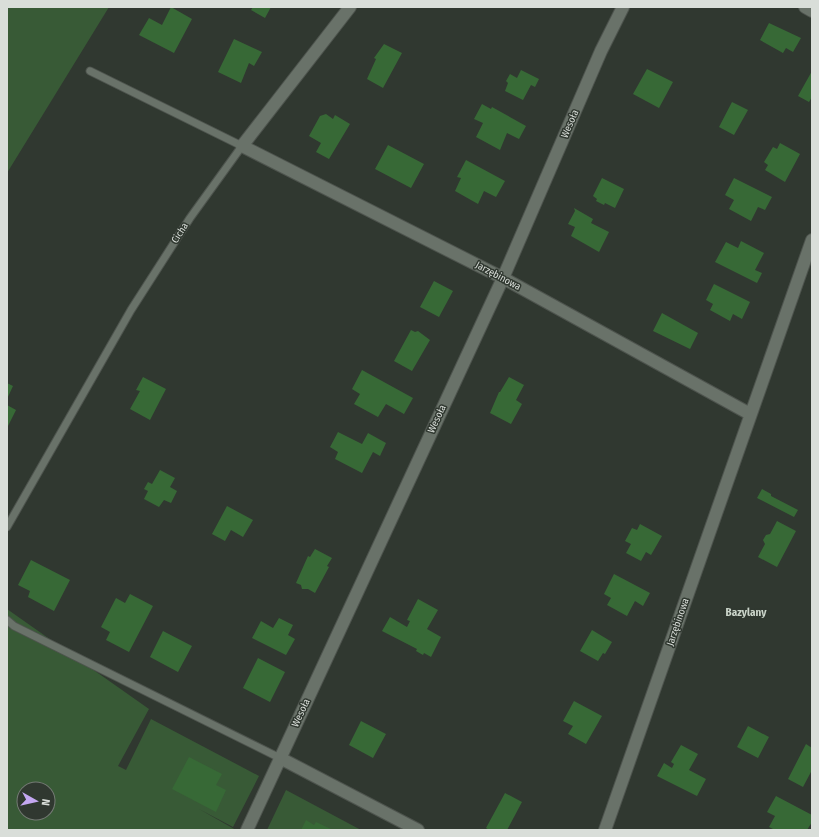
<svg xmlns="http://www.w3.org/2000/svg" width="819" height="837" font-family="'Fira Sans Condensed',sans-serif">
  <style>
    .green { fill: #385a36; fill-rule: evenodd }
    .building { fill: #376936 }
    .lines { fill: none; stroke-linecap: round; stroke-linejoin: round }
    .service-casing { stroke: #4e544e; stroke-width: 9 }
    .minor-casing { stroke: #4e544e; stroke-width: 14 }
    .service { stroke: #697269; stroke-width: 7 }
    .minor { stroke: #697269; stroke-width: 12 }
    .labels { text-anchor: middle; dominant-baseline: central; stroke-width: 3; stroke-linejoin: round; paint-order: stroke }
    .street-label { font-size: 10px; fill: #d9ded9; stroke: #303830 }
    .neighbourhood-label { font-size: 11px; font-weight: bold; fill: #cbd5ca; stroke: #303830 }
  </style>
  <rect width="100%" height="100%" fill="#303830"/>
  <path class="green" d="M7,7H109L7,173Z
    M7,609L149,709L118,766L126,770L151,719L259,776L233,827L199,809L236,830H7ZM24,789H48V813H24Z
    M286,790L361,830H267Z"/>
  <path class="building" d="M171,7L192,19L174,53L139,35L149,18L162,25Z
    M253,7H271L265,18L251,10Z
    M769,23L801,38L793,52L786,48L783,53L760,40Z
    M234,39L262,52L254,66L249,63L241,83L218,72Z
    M384,44L402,53L383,88L367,79L376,59L374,58Z
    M647,69L673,82L659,108L633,94Z
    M521,70L539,79L535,87L531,85L523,100L505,91L508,83L506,81L510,74L517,78Z
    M812,71V97L809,102L798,96Z
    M732,102L748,110L734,135L719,127Z
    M482,104L491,109L492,107L526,126L519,139L507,133L500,150L476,137L483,123L474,119Z
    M326,114L333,119L335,115L350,124L329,159L316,152L321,143L309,136L320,116Z
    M780,143L800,154L785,182L765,170L768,165L764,162L773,147L777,149Z
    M388,145L424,164L411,188L375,169Z
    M466,160L505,181L496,197L484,191L478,204L455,191L461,178L457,177Z
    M602,178L624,189L615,208L605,203L604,205L596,201L597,199L593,196Z
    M734,178L772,197L765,210L758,207L751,221L729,209L734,200L725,195Z
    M574,208L593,219L591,223L609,232L599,252L571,236L575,227L568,224L575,211Z
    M741,241L764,253L755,270L762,273L757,283L715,262L726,242L738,248Z
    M434,281L453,291L439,317L420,307Z
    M714,284L750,302L742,319L733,314L730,321L710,310L713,304L706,300Z
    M662,313L698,333L690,349L653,331Z
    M411,330L415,332L418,331L430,340L412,371L394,361Z
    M362,370L413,398L404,414L386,404L378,417L354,404L360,394L352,389Z
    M143,377L166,389L150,420L130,409L140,391L136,390Z
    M509,377L524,385L516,400L522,404L511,424L490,413L499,392H500Z
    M7,383L13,386L7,399Z
    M7,405L16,410L7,428Z
    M338,432L362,444L368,433L386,443L380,456L373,452L362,473L335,459L338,452L330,447Z
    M160,470L175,478L170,487L177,491L171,503L164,500L159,507L144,499L148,491L144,489L148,482L152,484Z
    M762,489L771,494V496L798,510L794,517L757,498Z
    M227,506L253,520L243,537L231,530L225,541L212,534Z
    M777,521L796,531L777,567L758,557L765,544L763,540L766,535L770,534Z
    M640,524L662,536L651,555L646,552L641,561L626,553L631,544L625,541L632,528L637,530Z
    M315,549L332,558L327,566L329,567L315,593L308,589H302L301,585L296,583L308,556L310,557Z
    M31,560L70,580L54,611L28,597L30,591L18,585Z
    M614,574L650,593L643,606L635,601L627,616L607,605L611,598L604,594Z
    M130,594L153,606L129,652L106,640L110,632L101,627L116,598L125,603Z
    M418,599L438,610L427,629L441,637L431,657L424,653L423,655L416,651L417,649L382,631L390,617L407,627L410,621L407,620Z
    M279,618L293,625L288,635L295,639L286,655L252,638L261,621L273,628Z
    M592,630L612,642L605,654L603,653L598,661L580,651Z
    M163,631L192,646L178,672L150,657Z
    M258,658L285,672L270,702L243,688Z
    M574,701L602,716L586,744L568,734L573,726L563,721Z
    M361,721L386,734L373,758L349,745Z
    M748,726L769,737L758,758L737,747Z
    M806,744L812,748V770L803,787L788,779Z
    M681,745L698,754L689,770L706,779L697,796L657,776L664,763L672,768L674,764L671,762Z
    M189,757L222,774L216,785L226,790L216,812L172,789Z
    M505,793L522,802L507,830H489L486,828Z
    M776,796L812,815V822L807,830H775L769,827L775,816L767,812Z
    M306,820L314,825L316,822L333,830H301Z"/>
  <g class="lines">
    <defs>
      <path id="service" d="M7,527L131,310L190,218L242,146L90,71
        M7,620L14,626L280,758"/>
      <path id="minor" d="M350,7L242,146L503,278L750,414
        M805,7L812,11
        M280,758L418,830
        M247,830L503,278L601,51L623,7
        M605,830L812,240"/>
    </defs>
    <use href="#service" class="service-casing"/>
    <use href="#minor" class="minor-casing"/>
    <use href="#service" class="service"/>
    <use href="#minor" class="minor"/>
  </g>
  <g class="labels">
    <g class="street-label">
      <text transform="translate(570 124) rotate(-67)">Wesoła</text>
      <text transform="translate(180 233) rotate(-57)">Cicha</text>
      <text transform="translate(498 276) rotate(28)">Jarzębinowa</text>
      <text transform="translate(437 419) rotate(-65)">Wesoła</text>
      <text transform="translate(678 622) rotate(-71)">Jarzębinowa</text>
      <text transform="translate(301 713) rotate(-65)">Wesoła</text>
    </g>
    <g class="neighbourhood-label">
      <text x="746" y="612">Bazylany</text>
    </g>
  </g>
  <rect width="819" height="837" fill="none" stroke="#d9ded9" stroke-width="16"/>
  <g transform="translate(36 801) rotate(98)"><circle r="19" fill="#303830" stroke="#747a74"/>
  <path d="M0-3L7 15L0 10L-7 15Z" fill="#c4a7f1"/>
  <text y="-6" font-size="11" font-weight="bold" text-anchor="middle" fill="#d9ded9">N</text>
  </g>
</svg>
